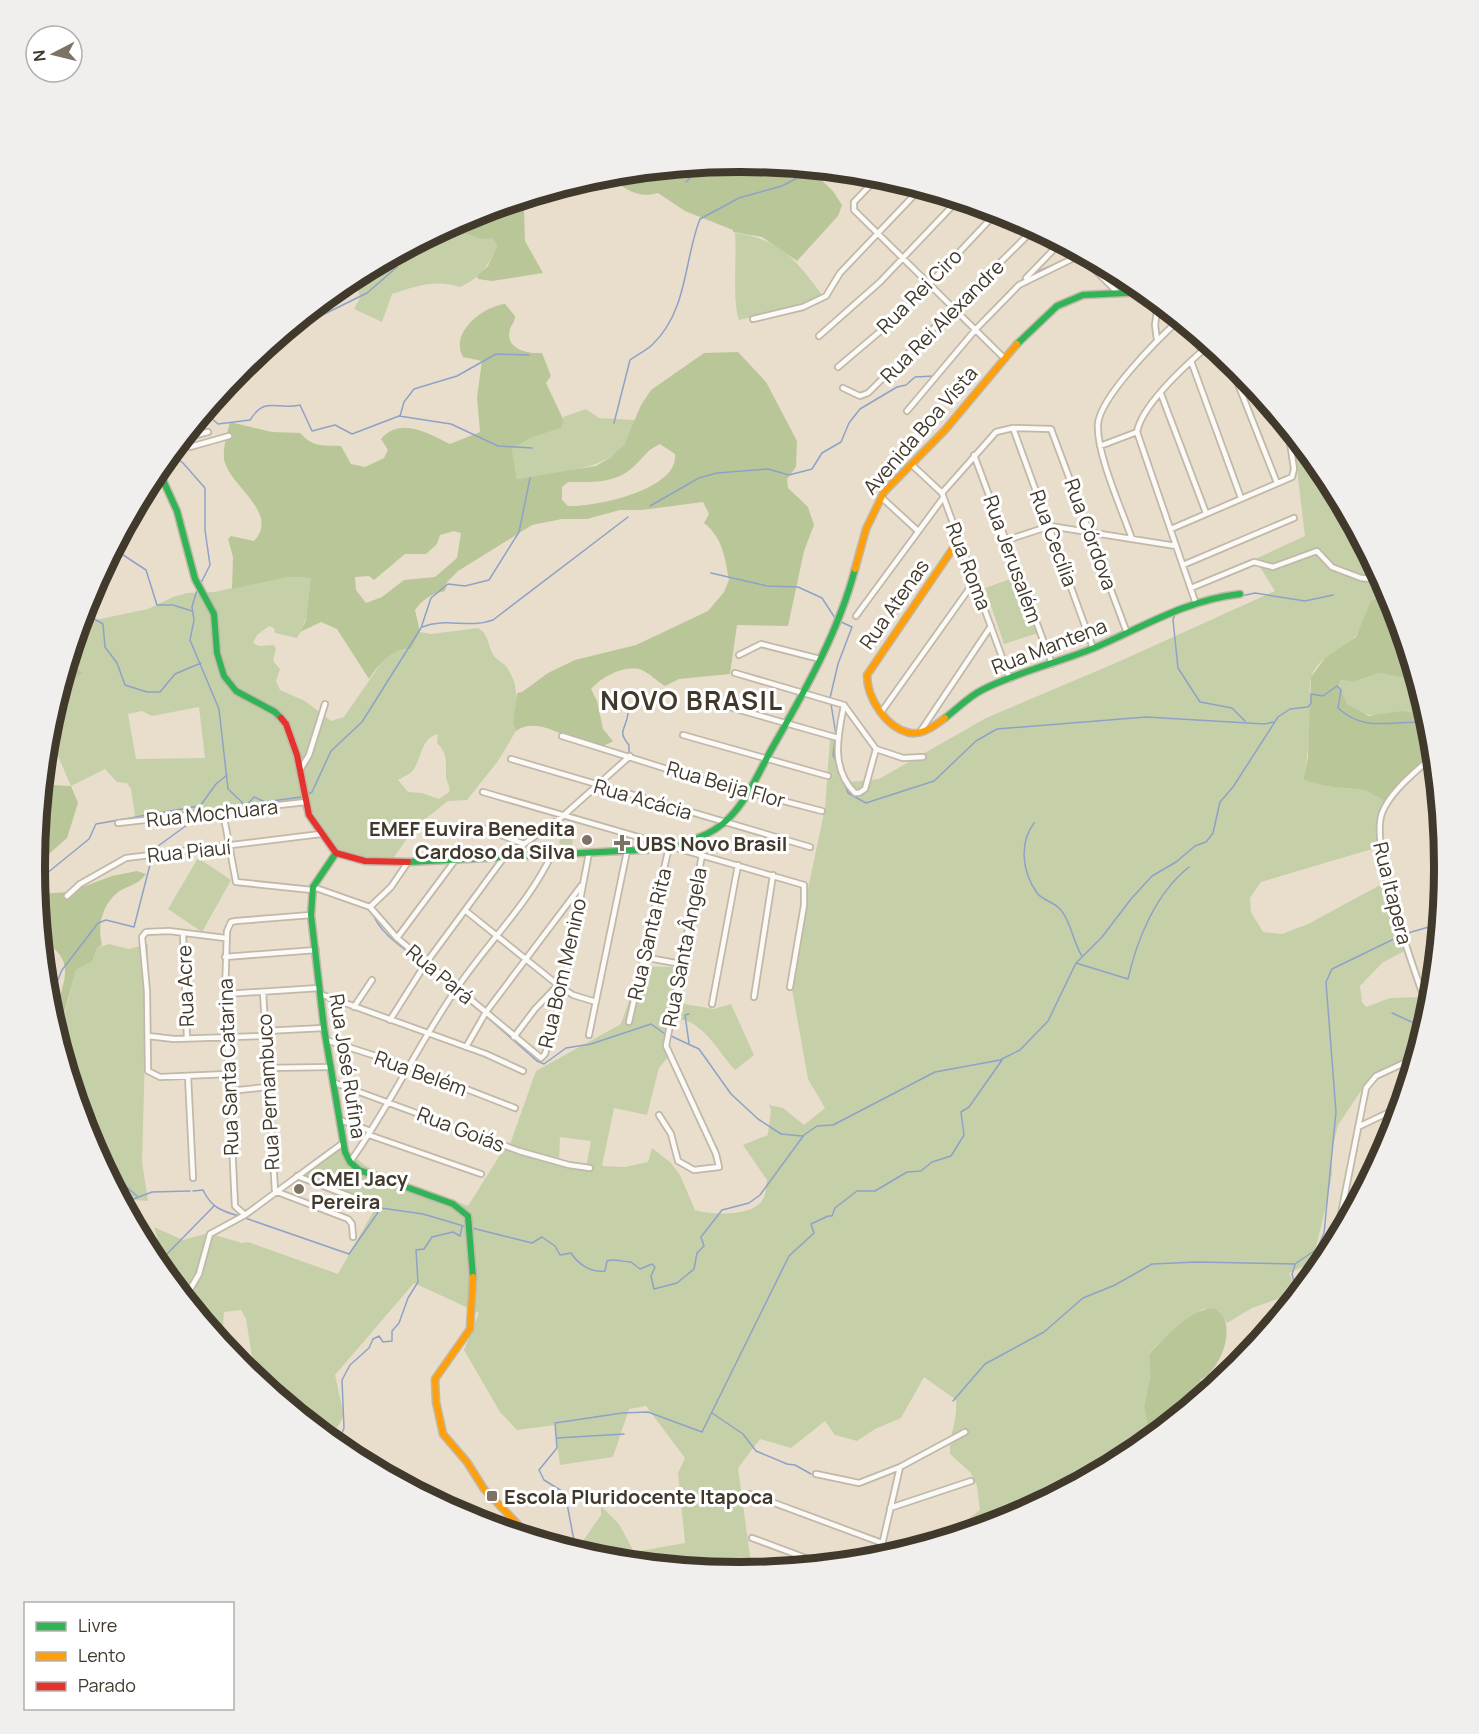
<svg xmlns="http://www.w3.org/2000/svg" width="1479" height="1734" font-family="Manrope,sans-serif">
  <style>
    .green { fill: #c5d0a9; fill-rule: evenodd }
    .forest { fill: #b9c698; fill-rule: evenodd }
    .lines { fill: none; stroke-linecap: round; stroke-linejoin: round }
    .stream { stroke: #8ea2c8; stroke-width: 1.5 }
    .street-casing { stroke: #c0b8a9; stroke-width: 8 }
    .fast-casing { stroke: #c0b8a9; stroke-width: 9 }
    .slow-casing { stroke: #c0b8a9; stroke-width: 9 }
    .jam-casing { stroke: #c0b8a9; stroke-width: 9 }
    .street { stroke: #fcfaf7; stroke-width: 4.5 }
    .fast { stroke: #30b455; stroke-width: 6 }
    .slow { stroke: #ff9f0a; stroke-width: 6 }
    .jam { stroke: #e5322d; stroke-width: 6 }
    .poi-dot { fill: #7c7364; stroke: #fff; stroke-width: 2 }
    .labels { text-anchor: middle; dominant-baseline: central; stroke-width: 6; stroke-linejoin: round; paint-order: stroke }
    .street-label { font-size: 20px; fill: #41392c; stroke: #fff }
    .poi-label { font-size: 20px; font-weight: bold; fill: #41392c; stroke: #fff; text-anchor: start }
    .district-label { font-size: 26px; font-weight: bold; letter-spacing: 1.5px; fill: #41392c; stroke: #fff }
    .rim { fill: none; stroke: #41392c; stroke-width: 8 }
  </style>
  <rect width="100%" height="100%" fill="#e9decc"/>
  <path class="green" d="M455,231L483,238H492L497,246C487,268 481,277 460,287C435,279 416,286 392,294L382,322L354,309L360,298L358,288H340L431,236Z
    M735,233C779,238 798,262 822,295L801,305L739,320C732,300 737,257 735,233Z
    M289,329L288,344L269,346L249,381L227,386L241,368Z
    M586,409L599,418L635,420C632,428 629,439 623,446C602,472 549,473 517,479L512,449L531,438L561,428L564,421L563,417Z
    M1293,436L1326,476L1388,593C1366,597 1368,617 1357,634C1346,651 1317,655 1311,678C1308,687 1311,701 1311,711C1310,734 1308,757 1303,780L1325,786L1364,790L1383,800L1385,809L1380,832L1404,928L1408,937L1406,950L1382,963L1360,986L1362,1002L1366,1007L1390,998L1420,997L1429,1013L1414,1059L1380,1073L1365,1085L1338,1125L1331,1153L1332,1173L1327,1202L1316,1247L1326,1256L1289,1273L1297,1294L1273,1323L1283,1297L1252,1308L1227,1323L1219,1311L1203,1309L1177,1326L1149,1353L1150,1377L1144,1407L1149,1432L1131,1454L1009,1518L943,1538L980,1510L977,1486L971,1473L950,1454C949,1436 958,1418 956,1400L924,1377L901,1418L875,1429L857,1441L835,1435L825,1421L791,1448L760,1439L738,1468L752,1571L739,1572L602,1558L576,1551L601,1515V1506L619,1524L634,1552L685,1543L678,1473L685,1458L646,1406L629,1409L613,1457L560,1465L555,1425L517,1430L500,1412L464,1350L479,1313L414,1283L335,1375L344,1416L333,1434L349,1454L261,1382L264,1376L263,1367L253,1363L246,1319L241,1310L224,1312L223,1326L212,1330L153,1258C160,1246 159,1243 154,1227L183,1240L208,1233L242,1243L248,1242L338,1274L377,1205L298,1178C309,1169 325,1151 341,1150C349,1149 360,1163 368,1167C400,1182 435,1193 468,1206L505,1147L591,1171L586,1168L591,1141L560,1137L559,1161L509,1147L536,1071L621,1024L641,966L674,967L673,1002L714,1009L731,1004L754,1055L735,1070C718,1052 699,1014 672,1020L666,1041L668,1057L659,1068L647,1115L614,1108L602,1166L625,1167L648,1162L652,1148L671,1163L680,1175L695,1210C711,1215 754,1217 763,1199C766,1194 766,1186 767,1180L743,1145L768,1135L771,1110L769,1105L783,1108L804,1125L825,1108L808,1079L792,989L787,988L825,808L830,739L841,738L842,760L849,782L879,779L986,718L1118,662L1275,591L1255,559L1305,536ZM1372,849L1376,851L1384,883L1308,924L1282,934L1263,932L1251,912L1250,898L1261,882Z
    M1019,576L1038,633L1004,644L985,588Z
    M287,577L311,578C312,599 308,621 297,638L275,633L274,628L269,626L257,635L253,643L259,646L274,645L276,649L273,661L280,669L276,681L280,690L305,701L331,721L344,717L386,656L395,651L411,649L420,632L431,634L478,628C490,635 487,646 494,656C498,661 505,663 508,669C520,688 516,703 513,724L516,731L498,761L467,800L448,801L415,827L392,860C368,861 334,855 317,834C309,824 305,812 299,801L136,822L131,789L127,783L117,782L105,769L71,786C66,774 44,728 52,719C62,706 70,694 75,677L82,673L68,663L88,597L98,579L95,620L148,609L173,597L187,593L214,592ZM199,707L205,758L136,759L128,714L142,711L152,716ZM438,734L437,743C447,753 446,760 446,774C445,781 451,785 449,792L439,799L422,793L408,792L398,780C404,776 410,775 414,769C422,757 421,738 438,734Z
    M1379,673L1416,680L1427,715C1401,713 1358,725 1343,698C1340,691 1338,687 1341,680L1354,682Z
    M562,825L575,827L572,846L559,844Z
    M198,858L231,880L202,932L168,909Z
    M109,944L129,949L148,944L142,1162L148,1201L122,1199L88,1136L81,1113L86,1106L74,1089L56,1031L61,1030L76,970L92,962L97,948Z"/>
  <path class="forest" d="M740,162L810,169L833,191L842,205L838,216L797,261L762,237L733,232V230L685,211L658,193C638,199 623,189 609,175L679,168L693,175L697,166Z
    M566,187V190L557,196L531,201L524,210L525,241L543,273L492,281L478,279L477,276L488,266L497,246L492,238L483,239L455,231L431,236L470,216Z
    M505,304L515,316C515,322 512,324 510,329C504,349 528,354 542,353L551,376L546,383L564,421L561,428L531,438L512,449L517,479L596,466L611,457L624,445L641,405L651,390L704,353L738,352L766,382L797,441L796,467L787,479L788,488L808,507L814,525L804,551L788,626L737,625L730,674L679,679L665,686C658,682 649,673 642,670C624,664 602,677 591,689L597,701L603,729L613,741C584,761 546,710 516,731L513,724L517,693L522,692L548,673L575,660L636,645L708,611L724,592L729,580C725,558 723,538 704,523L709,514L703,502L642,510H620L587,519H562L532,525L458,571L447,582L445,591C431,594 423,599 415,610L420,632L411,649C391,648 380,663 369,679L337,629L321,622L300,632L306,621L311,578L288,577L232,589L233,557L228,539L231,536L254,541C281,513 228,485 224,459C223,447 227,434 230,422L272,432L300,433C314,448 323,445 341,446L351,464L365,467L384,458L388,450L381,439C401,416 429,434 450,444L480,432L477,397L482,361L463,357C449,332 484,306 505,304ZM660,444L675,454C679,490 595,507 568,506L562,500V487L568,482C589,482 615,484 632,468C643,459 646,450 660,444ZM454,531L461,533L457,558L435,577L404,580L382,597L366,603L356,590L355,577L369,576L374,580L405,554H426L437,544L440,535Z
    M1388,593L1416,680L1379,673L1354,682L1341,680L1339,685L1347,704L1369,716L1402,711L1427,715L1434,757L1395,795L1385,809L1383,800L1364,790L1325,786L1303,780L1308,757L1311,677L1325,658L1356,637L1371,601Z
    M69,663L83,673L75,678C70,692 64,710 51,719Z
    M51,785L71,786L78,803L67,838L49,854L35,875L42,787Z
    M137,871L146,874C138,885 129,885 118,892C102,905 97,926 102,945L97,948L92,962L76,970L63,1018L56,1014C63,978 78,962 42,940L37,894L69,892L112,876Z
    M1214,1308C1240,1321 1221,1371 1200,1380L1211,1388L1198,1398L1194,1397L1153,1435L1149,1432L1144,1407L1150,1377L1149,1354C1167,1336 1188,1310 1214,1308Z"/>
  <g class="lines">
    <path class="stream" d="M686,182L701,166
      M1032,274L1069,258
      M1018,284L1025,277
      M988,314L1012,289
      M231,381L253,371L298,327L367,293L397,267
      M211,405L209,416L218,424L250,420C266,395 276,411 300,405L312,431L335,425L352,434L399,416L451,424L498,446L532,448
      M400,416L404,402L414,389L457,376L496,354L529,355
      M614,423L630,360C637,355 647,350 653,344C688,310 684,259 700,219L739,198L782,186L814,169
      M171,454L183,463L205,488V530L210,565L201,583
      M650,506L699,478L717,473L768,469L789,475L812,469L822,453L841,442L849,423L860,409L897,387L906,385L915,377L934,376
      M114,549L146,570L157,605H173L192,611
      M711,573L767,586L798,587L822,598L835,618
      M197,590L192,607L194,620L190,640L219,709L228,789L246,806L254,797L265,802L301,797
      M1241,596L1255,593L1305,601L1333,595
      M1182,611L1175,614L1173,620L1178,668L1200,702L1232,708L1245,721
      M84,613L103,624L105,647L117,663L125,685L147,692H160L175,674L201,663
      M422,627C447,617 469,629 493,620L628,517
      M836,735L830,698L838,664L852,627L839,621
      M835,740L833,755L837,764
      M629,754V745C616,730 627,729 628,713L638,704L646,692
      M844,782L848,793L866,803L934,781L976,741L997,729L1146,717L1265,724L1273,722
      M307,795L312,792L331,751L362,722L421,628L431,598L448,584L465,586L489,580L519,532L530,478
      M195,813L216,784L227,775
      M1034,823C1019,843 1022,872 1037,893C1042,900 1054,902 1060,909C1071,920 1073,943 1082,956
      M36,878L46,874L89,839L96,824L199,806
      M373,914C381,935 404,948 422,963
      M1408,933L1439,924
      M1076,963L1128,979C1137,939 1156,893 1189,867
      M428,968L452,988
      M457,992L482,1013
      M48,1004L62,970L98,923L106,920L134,927L154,849L187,825L192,817
      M1392,1013L1414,1023L1425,1024
      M689,1014L685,1015L689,1043
      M487,1017L537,1061L544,1064L566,1048L591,1044L651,1024L665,1034
      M671,1036L699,1049L731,1094L758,1119L781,1134L802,1136
      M105,1168L137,1196
      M193,1191L203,1190C211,1207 221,1211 239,1216
      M123,1203L152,1192L190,1191
      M245,1218L349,1254L381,1208L423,1214L467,1227
      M472,1228L532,1243L542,1237L555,1246L560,1255L571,1253C578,1264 591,1273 605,1271L607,1261C615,1258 622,1262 631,1262L640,1269L652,1264L655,1267L651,1276L654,1289L677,1283L694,1269L697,1253L704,1246L701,1237L722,1210L749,1203L760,1195L804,1135L817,1126L833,1125L935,1072L1000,1060L1020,1050L1048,1021L1076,963L1102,937L1131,899L1152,876L1176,862L1195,846L1206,842L1213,833L1220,802L1233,787L1278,717L1290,709L1308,707L1311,703V694L1323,696L1337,686L1341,690L1338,708C1366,734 1394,719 1429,723
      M153,1258L167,1254L214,1206
      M1295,1265L1292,1274L1297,1294
      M953,1401L985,1364L1044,1332L1083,1298L1115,1285L1152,1264L1197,1262L1295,1264L1317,1249L1324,1233L1336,1112L1326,982L1332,969L1400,936
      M712,1413L743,1434L756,1451L787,1464L795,1465L811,1474
      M557,1438L624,1434
      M344,1450L340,1438L344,1428L342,1380L350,1365L369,1348L373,1339L379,1336L383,1342L392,1341V1331L399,1323L408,1298L418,1282L416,1250L424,1249L432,1237L453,1232L460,1236L462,1227
      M576,1551L565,1493L544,1480L539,1470L557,1448L555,1423L622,1413L648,1412L702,1432L789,1256L814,1233L811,1224L828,1216H832L835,1208L857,1191H875L907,1172L921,1171L932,1162L951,1156L964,1135L961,1112L969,1107L1002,1060"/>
    <defs>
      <path id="street" d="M879,176L854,202V210L1004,358
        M1078,253L1117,292
        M1026,278L1060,243
        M753,319L803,307L826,296L840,273L920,189
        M819,336L880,282L958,200
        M1157,340L1155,325L1158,303
        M1191,361L1241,498
        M1229,361L1277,483
        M838,367L903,312L997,212
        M843,388L860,396L868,393L1034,229
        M1161,394L1206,513
        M907,411L976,329L1019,285L1080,255
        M1013,428L1093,648
        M184,438L208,432
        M179,444L190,447L229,436
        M1100,446L1137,432
        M974,455L1052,664
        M911,464L942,493L1010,679
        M942,493L996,432L1013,428L1051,429L1127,633
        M881,497L918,531
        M1171,529L1292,477L1294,469L1288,429
        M1132,539C1122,510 1096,453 1098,424C1100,397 1158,339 1179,320
        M1007,540L1050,526L1176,546
        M1183,565L1294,518
        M1191,588L1254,562L1273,567L1317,551L1332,567L1361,578L1381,580
        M1195,601L1137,432C1142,404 1187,364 1209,345
        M856,616L943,498
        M739,655L761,644L820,659
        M735,673L844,705L876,749L903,758L923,757
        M844,705C838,735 830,768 855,793H859L865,789L876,749
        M729,707L838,738
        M882,711L974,582
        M920,732L991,626
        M683,735L828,776
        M562,736L702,780L822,811
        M511,759L810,847
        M300,770L309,755L325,704
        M483,792L804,885V905L790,987
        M223,812L236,882L312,890
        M118,823L306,802
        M483,828L524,844
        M514,856L524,844L563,816L630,756
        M313,887L370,907L397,938L541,1058L545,1054L563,989L589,853
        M67,896L80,884L126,858L321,834
        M370,907L391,887L408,862
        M466,911L558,985L573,995L596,1002
        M311,915L236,921L231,922L227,931L225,994L235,1206L245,1215L343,1143
        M183,934L187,1038
        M225,938L169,931L146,932L142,937L147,991L148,1071L160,1077L228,1074
        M397,938L456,859
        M225,957L316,950
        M643,957L681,964
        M263,992L275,1191L348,1219L352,1224L353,1237
        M225,994L319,988
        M320,994L486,1054L523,1071
        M754,997L773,875
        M712,1004L738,865
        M354,1007L372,980
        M1429,1012C1415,972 1369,849 1382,813C1391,790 1416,772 1434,755
        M390,1020L426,963L505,856
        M629,1022L669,847
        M264,1031L324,1028
        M589,1035L627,851
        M148,1036L174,1039L265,1036
        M514,1037L535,1009L558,985
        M326,1040L407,1066L515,1108
        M466,1047L486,1012L581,886
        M266,1068L331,1067
        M188,1076L193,1178
        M335,1083L519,1151L569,1165L590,1168
        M229,1091L267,1087
        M659,1115L671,1134L678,1161L694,1170L719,1167L716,1154L666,1046L702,855
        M340,1120L371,1131
        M1358,1127L1400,1107
        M369,1135L481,1174
        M350,1162C389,1108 417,1046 455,991C486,944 528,905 552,854
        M297,1176L365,1202
        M1336,1239L1366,1088L1376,1076L1415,1058
        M185,1298L199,1274L210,1234L245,1215
        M816,1474L859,1483L900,1467L965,1432
        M750,1494L882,1543
        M890,1508L971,1481
        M752,1538L822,1564
        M880,1553L972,1525
        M879,1558L900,1467"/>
      <path id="fast" d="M1017,344L1057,306L1083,295L1145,292
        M158,469L177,511L195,579L214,614L217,653L224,676L236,691L275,712L281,718
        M945,718C957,709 968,697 982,690C1017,672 1057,663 1094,648C1143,627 1186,600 1240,594
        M336,853L313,887L311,915L324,1028L345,1152L350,1162L359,1170L453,1204L468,1216L473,1277
        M408,862L659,849C684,843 711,837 729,818C747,800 758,774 770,752C803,694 838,634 855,569"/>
      <path id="slow" d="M855,569L866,529L884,492L945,430L1017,344
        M945,718C936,725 923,735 910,733C886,728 867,698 867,675L958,541
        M473,1277L470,1329L435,1379L436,1402L443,1434L467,1462L484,1489L529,1536"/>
      <path id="jam" d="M281,718L286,724L297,755L309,815L336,853L365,861L408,862"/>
    </defs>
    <use href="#street" class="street-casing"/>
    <use href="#fast" class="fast-casing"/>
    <use href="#slow" class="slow-casing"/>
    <use href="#jam" class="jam-casing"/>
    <use href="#street" class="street"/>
    <use href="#fast" class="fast"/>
    <use href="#slow" class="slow"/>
    <use href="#jam" class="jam"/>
  </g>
  <g class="poi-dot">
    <circle cx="587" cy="840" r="6"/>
    <path d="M619 834h6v6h6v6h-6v6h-6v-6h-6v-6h6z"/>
    <circle cx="299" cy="1189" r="6"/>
    <rect x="486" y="1490" width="12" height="12" rx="3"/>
  </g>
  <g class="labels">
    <g class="street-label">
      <text transform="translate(919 291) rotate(-45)">Rua Rei Ciro</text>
      <text transform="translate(942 321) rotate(-45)">Rua Rei Alexandre</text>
      <text transform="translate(920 430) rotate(-49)">Avenida Boa Vista</text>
      <text transform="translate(1091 534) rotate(70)">Rua Córdova</text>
      <text transform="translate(1054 538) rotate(70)">Rua Cecília</text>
      <text transform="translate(1013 559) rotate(70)">Rua Jerusalém</text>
      <text transform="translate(969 566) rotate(69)">Rua Roma</text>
      <text transform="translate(894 604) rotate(-55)">Rua Atenas</text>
      <text transform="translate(1049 646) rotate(-21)">Rua Mantena</text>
      <text transform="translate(726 784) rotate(16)">Rua Beija Flor</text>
      <text transform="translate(643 799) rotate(16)">Rua Acácia</text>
      <text transform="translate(212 813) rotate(-6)">Rua Mochuara</text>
      <text transform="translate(189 851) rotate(-6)">Rua Piauí</text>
      <text transform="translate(1393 893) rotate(76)">Rua Itapera</text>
      <text transform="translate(649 934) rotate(-77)">Rua Santa Rita</text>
      <text transform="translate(684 947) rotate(-79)">Rua Santa Ângela</text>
      <text transform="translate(562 973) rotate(-77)">Rua Bom Menino</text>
      <text transform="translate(440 974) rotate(40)">Rua Pará</text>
      <text transform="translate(185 986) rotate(-92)">Rua Acre</text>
      <text transform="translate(348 1066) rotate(81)">Rua José Rufina</text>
      <text transform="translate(228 1067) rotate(-92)">Rua Santa Catarina</text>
      <text transform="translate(421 1073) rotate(20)">Rua Belém</text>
      <text transform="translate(268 1092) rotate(-93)">Rua Pernambuco</text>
      <text transform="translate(461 1129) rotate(21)">Rua Goiás</text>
    </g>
    <g class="poi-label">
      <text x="575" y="828" text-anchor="end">EMEF Euvira Benedita<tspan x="575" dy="23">Cardoso da Silva</tspan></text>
      <text x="636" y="843">UBS Novo Brasil</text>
      <text x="311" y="1178">CMEI Jacy<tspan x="311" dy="23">Pereira</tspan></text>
      <text x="504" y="1496">Escola Pluridocente Itapoca</text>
    </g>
    <g class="district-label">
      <text x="692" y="700">NOVO BRASIL</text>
    </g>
  </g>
  <path d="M0 0H1479V1734H0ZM739 172H740A694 694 0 0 1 1434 866V868A694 694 0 0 1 740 1562H739A694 694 0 0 1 45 868V866A694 694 0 0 1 739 172Z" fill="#f0efee" fill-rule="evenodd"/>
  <path class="rim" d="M739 172H740A694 694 0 0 1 1434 866V868A694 694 0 0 1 740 1562H739A694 694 0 0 1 45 868V866A694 694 0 0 1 739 172Z"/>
  <rect x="24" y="1602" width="210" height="108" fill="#ffffff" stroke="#b3b0ab" stroke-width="1.5"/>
  <rect x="36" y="1622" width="30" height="9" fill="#30b455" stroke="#b3b0ab" stroke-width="1.5"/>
  <text x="78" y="1632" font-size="18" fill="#41392c">Livre</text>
  <rect x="36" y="1652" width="30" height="9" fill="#ff9f0a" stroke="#b3b0ab" stroke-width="1.5"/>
  <text x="78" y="1662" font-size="18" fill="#41392c">Lento</text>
  <rect x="36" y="1682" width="30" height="9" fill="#e5322d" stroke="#b3b0ab" stroke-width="1.5"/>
  <text x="78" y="1692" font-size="18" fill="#41392c">Parado</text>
  <g transform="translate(54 54) rotate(263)"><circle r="28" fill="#ffffff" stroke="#b3b0ab" stroke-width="1.5"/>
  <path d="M0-4.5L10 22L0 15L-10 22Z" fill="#7c7364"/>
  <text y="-9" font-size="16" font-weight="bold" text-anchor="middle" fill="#41392c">N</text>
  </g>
</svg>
